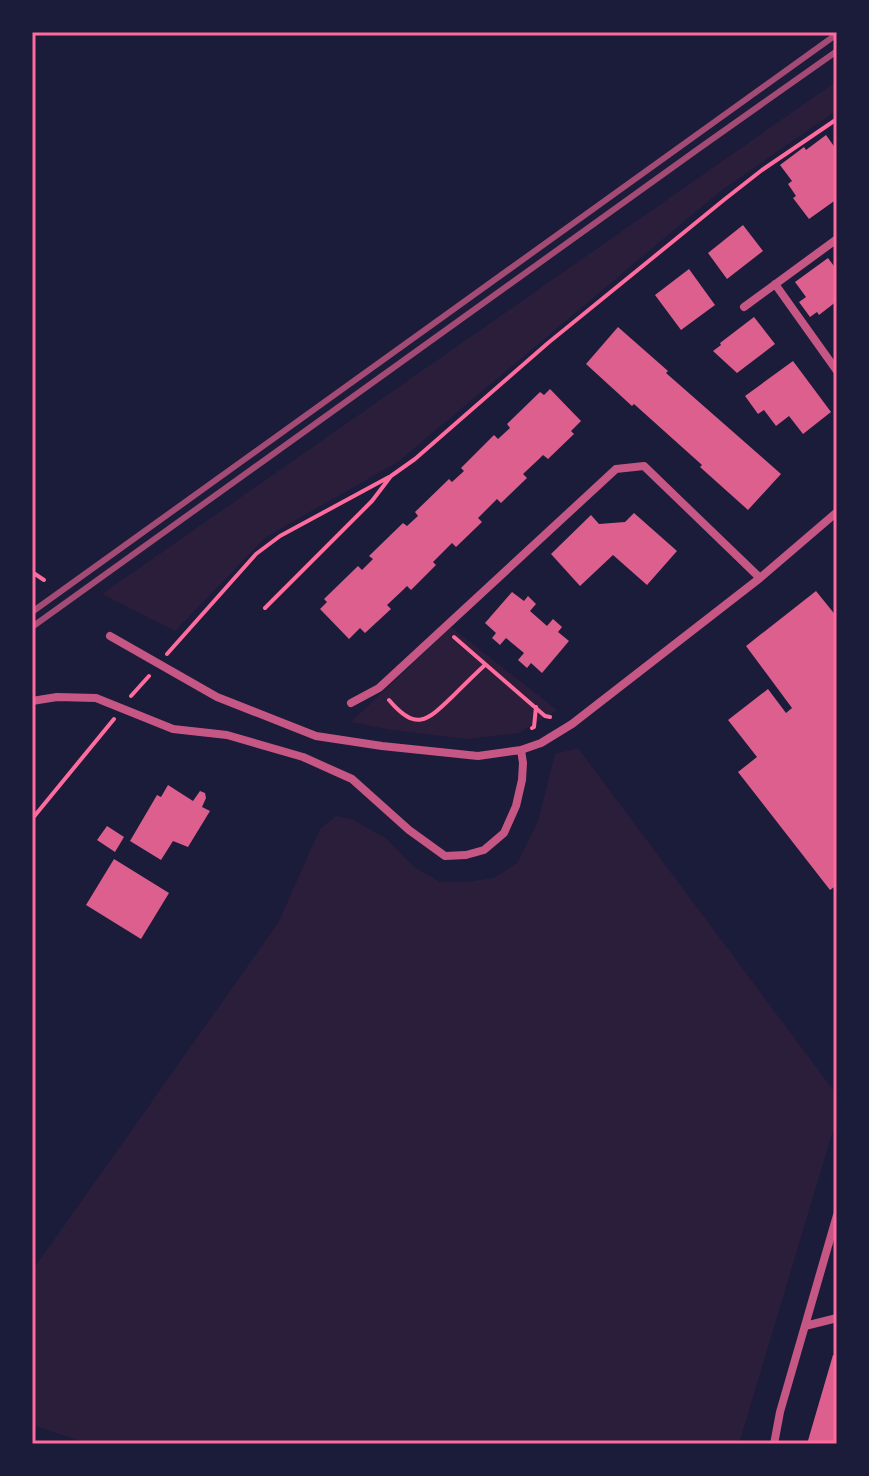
<svg xmlns="http://www.w3.org/2000/svg" width="869" height="1476" font-family="'Source Sans 3',sans-serif">
  <style>
    .green { fill: #2a1e3b }
    .building { fill: #dd5f8e }
    .lines { fill: none; stroke-linecap: round; stroke-linejoin: round }
    .path { stroke: #ff6b9d; stroke-width: 4 }
    .minor { stroke: #c65784; stroke-width: 8 }
    .rail { stroke: #a44b75; stroke-width: 6 }
    .neatline { fill: none; stroke: #ff6b9d; stroke-width: 3 }
  </style>
  <rect width="100%" height="100%" fill="#1b1b3a"/>
  <path class="green" d="M837,81V110L718,193L398,462L266,537L175,631L102,594Z
    M451,627L557,710L519,733L467,739L392,730L351,722Z
    M578,748L837,1095V1117L739,1444H90L32,1425V1271L278,923L320,829L336,816L352,819L387,839L414,867L440,882H467L494,878L517,863L538,821L555,754Z"/>
  <path class="building" d="M826,135L836,149L837,148V199L809,219L793,198L796,196L788,184L792,181L780,165L804,147L806,150Z
    M743,225L763,251L727,279L708,253Z
    M828,258L837,270V301L819,315L817,312L810,317L799,302L806,297L795,282Z
    M689,269L715,305L681,330L655,295Z
    M754,317L775,344L737,373L713,351L721,345L720,343Z
    M618,327L668,371L666,373L781,474L748,510L700,467L702,465L634,404L632,406L586,364Z
    M793,361L831,412L803,434L789,416L776,426L764,410L758,414L745,396Z
    M550,389L581,421L571,431L574,434L548,459L543,455L539,459L523,474L527,478L501,503L497,499L478,518L482,522L456,547L452,543L433,562L436,565L411,590L407,586L403,590L387,605L391,609L365,633L360,628L349,639L320,609L327,602L324,599L358,566L362,570L373,559L369,556L403,523L407,526L418,516L415,512L449,479L452,482L464,471L461,468L494,435L498,439L510,428L507,424L540,392L544,395Z
    M634,513L677,551L647,585L613,555L580,586L551,554L591,515L599,524L625,522Z
    M816,591L837,617V885L830,890L738,772L757,757L728,720L768,689L786,713L792,708L746,646Z
    M512,592L524,601L528,596L536,604L530,611L547,626L553,619L562,627L558,632L569,641L542,673L531,663L527,668L518,660L524,653L506,638L500,645L492,638L496,633L485,623Z
    M168,785L193,801L200,791L205,793L206,798L202,807L210,811L188,847L173,841L161,860L130,841L157,795L161,797Z
    M107,826L124,837L115,852L97,840Z
    M114,859L169,893L141,939L86,905Z
    M833,1355L837,1356V1444H807Z"/>
  <g class="lines">
    <path class="path" d="M32,572L44,580
      M265,608L372,501L391,476L415,459L548,343L725,199L762,170L837,119
      M454,637L545,716L550,717
      M167,654L256,554L280,536L389,477
      M131,696L149,676
      M389,700C416,732 427,721 452,697C463,686 474,675 485,665
      M532,728L534,727L536,707
      M32,819L114,719"/>
    <path class="minor" d="M775,284L837,371
      M744,307L837,239
      M110,636L217,697L316,736L382,746L478,756L521,750L541,743L572,724L760,578L837,512
      M32,701L57,697L96,698L173,729L227,735L303,757L352,779L409,830L445,856L466,855L484,850L504,833L516,806L522,780L523,763L521,750
      M351,703L379,688L616,469L644,466L760,578
      M805,1326L837,1318
      M774,1444L780,1412L837,1215"/>
    <path class="rail" d="M32,612L837,34
      M32,627L701,147L837,51"/>
  </g>
  <rect width="869" height="1476" fill="none" stroke="#1b1b3a" stroke-width="68"/>
  <rect x="34" y="34" width="801" height="1408" class="neatline"/>
</svg>
